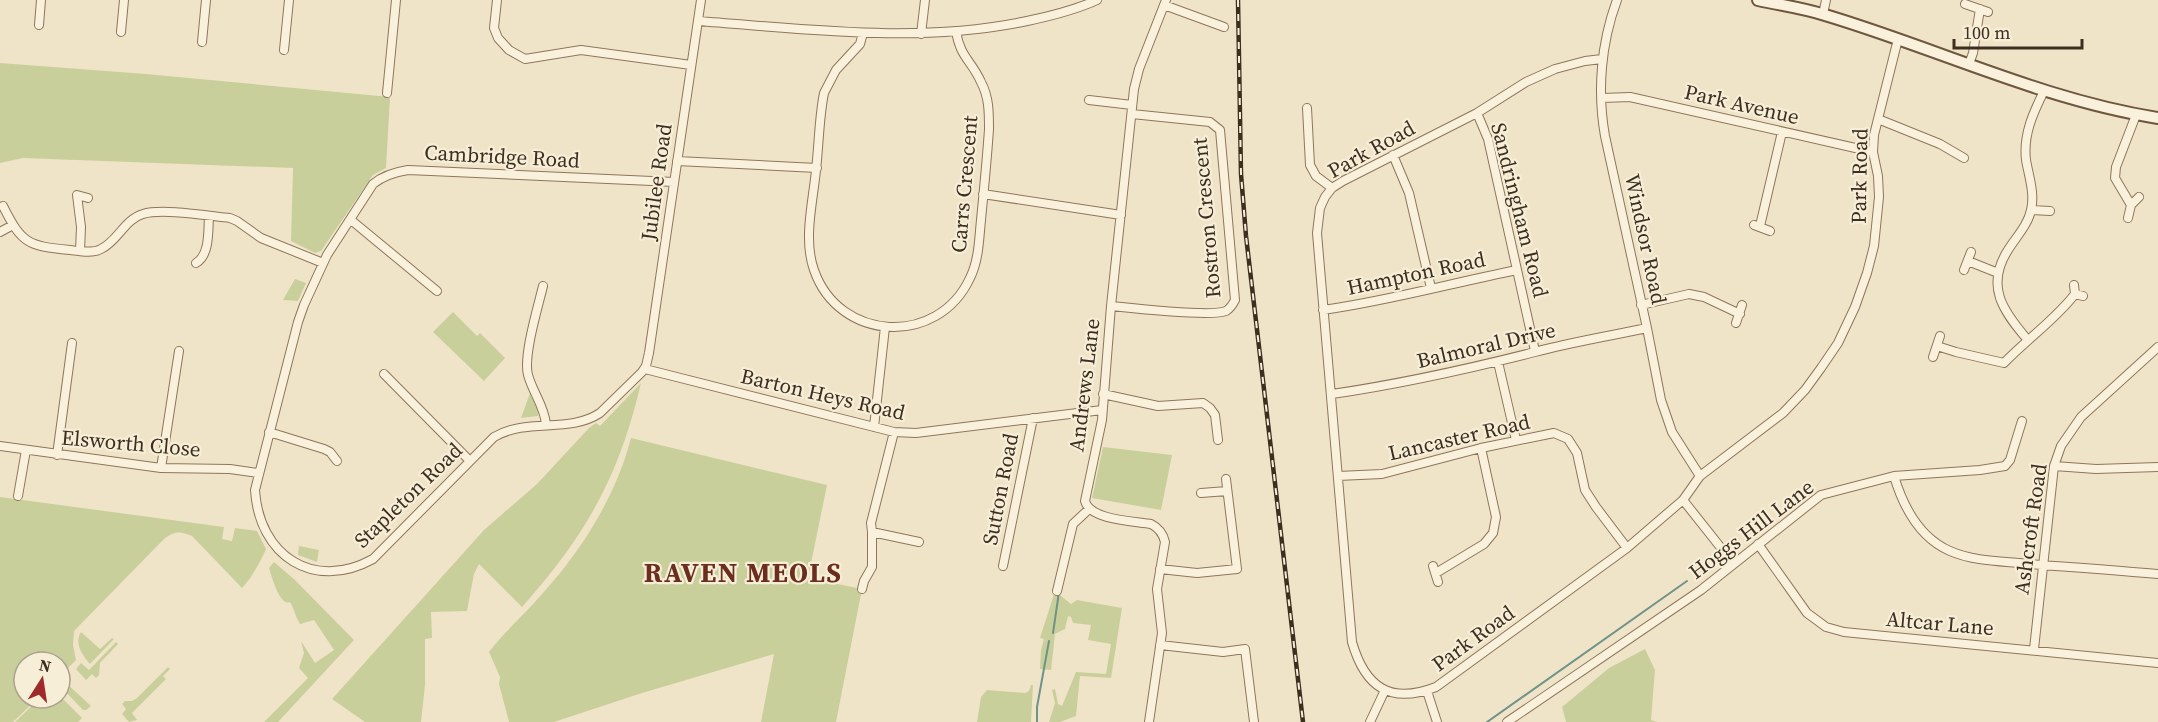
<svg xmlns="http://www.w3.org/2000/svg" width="2158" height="722" font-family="'Source Serif 4',serif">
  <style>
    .green { fill: #c9cf9b }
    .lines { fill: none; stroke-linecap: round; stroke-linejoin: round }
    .stream { stroke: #6f938a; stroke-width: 2 }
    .street-casing { stroke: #8d765c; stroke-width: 10 }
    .secondary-casing { stroke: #6f573f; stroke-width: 14 }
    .street { stroke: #faf1dc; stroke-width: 8 }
    .secondary { stroke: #faf1dc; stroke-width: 10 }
    .rail-casing { stroke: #3d2e20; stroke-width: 4.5 }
    .rail { stroke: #f7eed8; stroke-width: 2; stroke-dasharray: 7; stroke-linecap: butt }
    .labels { text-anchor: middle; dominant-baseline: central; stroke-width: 4.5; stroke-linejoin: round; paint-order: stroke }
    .street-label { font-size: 21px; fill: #3d2e20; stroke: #f7eed8 }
    .district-label { font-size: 27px; font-weight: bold; letter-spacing: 1.5px; fill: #6b2e1e; stroke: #f7eed8 }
  </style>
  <rect width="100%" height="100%" fill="#f0e4c8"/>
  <path class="green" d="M0,63L146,74L390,97L386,168L373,175L321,251L315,253L291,241L293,168L23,158L0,163Z
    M295,279L306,283L298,301L283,300Z
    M453,312L477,336L480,333L505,358L484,381L433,332Z
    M641,383C619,477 586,535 522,607L479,564L474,574L467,611L431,612L432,638L425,639V685L421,722H365L332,699L484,530L537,484L589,428L596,423L600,426Z
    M530,393H532C536,401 541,407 538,416L521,418Z
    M631,438L827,485L808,578L862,589L836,722H761L774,654L642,693L554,722H509L499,684L500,677L489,652C505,631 525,614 542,594C582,550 616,496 631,438Z
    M1103,447L1172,455L1161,510L1092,498Z
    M0,497L224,527L222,539L232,541L235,528L257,531L266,549C261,561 251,579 242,588L192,536C180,531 176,531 165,538L74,631L73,645L76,660L60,676V662H24V698H38L13,722H0Z
    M299,546L319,550L317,562L298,555Z
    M274,562L295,580L354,640L278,722H264L308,678L299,668L304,653L301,641L315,663L334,650L314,620L300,624C296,618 295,612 292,606C289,599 290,605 284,601C276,594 272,577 269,568Z
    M1055,591L1071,604L1077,600L1122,608L1111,678L1080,676L1076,716L1060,722H1049L1055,703L1052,690L1055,689L1058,704L1062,706L1076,672L1106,674L1111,644L1088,640L1091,625L1073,623L1071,617L1068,616L1065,629L1055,634L1051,670L1040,669L1041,650L1044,639L1040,638Z
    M81,632L100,649L112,638L114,639L90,664C82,655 74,643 81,632Z
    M116,642L118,644L100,663L99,675L96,678L92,674L86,680L76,669L81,663L89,670Z
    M1645,649L1655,670L1651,720L1657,722H1566L1562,707L1609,668Z
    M168,667L170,669L163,676L166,679L132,713L137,720L129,722L122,714L126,709L122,704L125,701H132L137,698Z
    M63,680L91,706L86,710H83L60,686Z
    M1031,685H1033L1031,722H977L981,697L987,690L1025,693L1029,691Z
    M60,696L82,718L78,722H15L40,698H60Z"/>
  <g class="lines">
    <path class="stream" d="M1053,633L1059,592
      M1037,722V707L1049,641
      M1487,722L1687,581"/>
    <defs>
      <path id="street" d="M497,0L494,28L498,38L509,50L525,59L581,50L691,65
        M1617,0C1601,43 1597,91 1605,136L1647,328L1661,400L1672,432L1700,476
        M1965,4L1988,12
        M1164,5L1224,27
        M1823,14L1826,0
        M698,21C807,29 918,44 1027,21C1051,16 1075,10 1097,0
        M39,25L41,0
        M121,32L124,0
        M863,33L860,44L836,70L824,93C819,118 819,144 816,170C813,202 803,239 814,270C839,342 938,347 970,278C979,260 979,239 981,220C984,189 987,159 989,129C989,112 989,97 981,82C971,60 960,57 956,31
        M921,34L925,0
        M202,42L206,0
        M284,50L289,0
        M1602,59L1585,61L1555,69L1526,82L1477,113L1343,181L1332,188L1325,197L1320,208L1317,233L1352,642C1365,687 1390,705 1436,687L1627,548L1683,500L1700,476L1783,413L1805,390L1821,368L1838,343L1855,307L1867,273L1874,246L1879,197L1878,176L1873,152L1874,135L1898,39
        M1969,64L1973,53L1980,9
        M387,93L396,0
        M1602,98L1630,97L1873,152
        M1089,100L1132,105
        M1307,108L1310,165L1316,176L1332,188
        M1477,113L1488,139L1535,351
        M1878,119L1940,144L1964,158
        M1393,155L1409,193L1431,288
        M677,161L817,168
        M674,182L408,170C395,172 384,175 373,184L327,255L304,305L298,322L255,490C259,555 313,592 373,559L494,437C528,417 568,434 600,413L642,372L646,366L649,353L701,0
        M983,194L1121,215
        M2131,205L2139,197
        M3,206C22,244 28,246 70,250C79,251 92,254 101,249C117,242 125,219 143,214C162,208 209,216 230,218L237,221L261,238L323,263
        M2031,210L2050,211
        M2128,218L2131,205L2115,178L2116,167L2136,115
        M351,220L437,291
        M1754,225L1770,231
        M1760,226L1782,132
        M0,232L13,225
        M80,251L81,227L77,195L88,198
        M1968,261L1998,273
        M196,263C210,255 208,231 209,216
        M1964,270L1971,252
        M2074,285L2075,294L2083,296
        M543,286C538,307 523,356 528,375C533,393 544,405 546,424
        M1641,305L1689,294L1704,297L1740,314
        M1111,306C1130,308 1212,317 1226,311C1231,308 1233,304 1235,300L1220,130L1210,122L1132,114
        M1323,310C1388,301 1452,283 1517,270
        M1736,323L1742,305
        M2027,339C2003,311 1985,286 2008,250C2016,237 2028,225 2031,210C2035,194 2029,177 2026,160C2023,135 2033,113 2044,91
        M1937,346L1956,352L2004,363C2027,339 2055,320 2075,294
        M1933,357L1940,336
        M1498,362L1516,440
        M645,369L894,432L916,433L1102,410
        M384,374L470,461
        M1103,394L1158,406L1203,403L1210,408L1215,415L1218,440
        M1332,394C1400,384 1468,369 1535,352C1572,342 1610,336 1647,328
        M874,427L885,327
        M269,432L324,449L330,452L337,461
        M894,432L871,523L872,532L919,542
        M0,446L161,468L230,469L258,473
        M57,455L72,343
        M2054,466L2096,469L2158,467
        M161,468L179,351
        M1338,476L1382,474L1481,448L1554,433L1568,439L1577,453L1585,490L1596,507L1627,548
        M1894,476C1903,506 1920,538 1950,551C1975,562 2004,561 2030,564C2073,567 2115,570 2158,574
        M1201,493L1227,491
        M18,496L26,450
        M1683,500L1733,563
        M1758,544L1807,613L1826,627L1844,632L2158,663
        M1003,566L1033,418
        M1433,566L1438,582
        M1160,569L1197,573L1237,569L1226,479
        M1436,573L1484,544L1493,533L1496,517L1481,448
        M862,589L864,581L872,567V532
        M1057,591L1073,524L1089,509
        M1160,645L1223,652L1245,649L1254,722
        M2034,649L2054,466L2061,446L2081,417L2158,347
        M1427,691L1437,722
        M1149,722L1162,633L1157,589L1165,542C1163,533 1159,528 1151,524C1133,521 1090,520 1085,501L1102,420L1111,306L1134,89L1139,69L1166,0
        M1370,722L1385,690
        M1507,722L1701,590L1821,495L1894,476L1980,470L2005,466L2010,460L2022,421"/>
      <path id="secondary" d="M1758,0C1780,5 1803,8 1825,15C1936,48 2043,100 2158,118"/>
    </defs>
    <use href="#street" class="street-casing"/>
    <use href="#secondary" class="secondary-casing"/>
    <use href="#street" class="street"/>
    <use href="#secondary" class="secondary"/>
    <defs>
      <path id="rail" d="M1238,0L1241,174L1246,236L1303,722"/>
    </defs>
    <use href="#rail" class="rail-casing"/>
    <use href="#rail" class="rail"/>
  </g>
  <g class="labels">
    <g class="street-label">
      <text transform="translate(1742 104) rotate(13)">Park Avenue</text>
      <text transform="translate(1371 149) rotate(-29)">Park Road</text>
      <text transform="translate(502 156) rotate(3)">Cambridge Road</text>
      <text transform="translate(1859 176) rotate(-89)">Park Road</text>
      <text transform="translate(656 182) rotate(-82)">Jubilee Road</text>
      <text transform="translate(964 184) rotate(-85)">Carrs Crescent</text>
      <text transform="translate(1520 210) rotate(76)">Sandringham Road</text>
      <text transform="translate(1206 218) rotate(-95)">Rostron Crescent</text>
      <text transform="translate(1646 239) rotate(78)">Windsor Road</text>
      <text transform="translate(1416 273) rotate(-12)">Hampton Road</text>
      <text transform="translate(1486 345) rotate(-13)">Balmoral Drive</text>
      <text transform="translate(1084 385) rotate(-83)">Andrews Lane</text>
      <text transform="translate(823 394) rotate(13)">Barton Heys Road</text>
      <text transform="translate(1459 437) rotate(-13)">Lancaster Road</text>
      <text transform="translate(131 443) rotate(5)">Elsworth Close</text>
      <text transform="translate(1000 489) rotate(-79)">Sutton Road</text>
      <text transform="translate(408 495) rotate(-44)">Stapleton Road</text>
      <text transform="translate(1751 529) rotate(-37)">Hoggs Hill Lane</text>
      <text transform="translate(2030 529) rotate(-82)">Ashcroft Road</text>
      <text transform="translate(1940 623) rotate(5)">Altcar Lane</text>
      <text transform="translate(1473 638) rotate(-36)">Park Road</text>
    </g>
    <g class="district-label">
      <text x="743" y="572">RAVEN MEOLS</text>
    </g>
  </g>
  <g transform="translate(42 680) rotate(12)"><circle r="28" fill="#f7eed8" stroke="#ada18e" stroke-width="1.5"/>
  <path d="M0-4.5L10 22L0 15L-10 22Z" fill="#9e2a2b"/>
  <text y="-9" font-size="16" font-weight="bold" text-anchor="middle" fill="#3d2e20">N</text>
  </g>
  <path d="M1954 39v9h128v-9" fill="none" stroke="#3d2e20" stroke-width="3"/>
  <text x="1963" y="39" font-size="18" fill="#3d2e20" stroke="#f7eed8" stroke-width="4.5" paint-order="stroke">100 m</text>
</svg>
